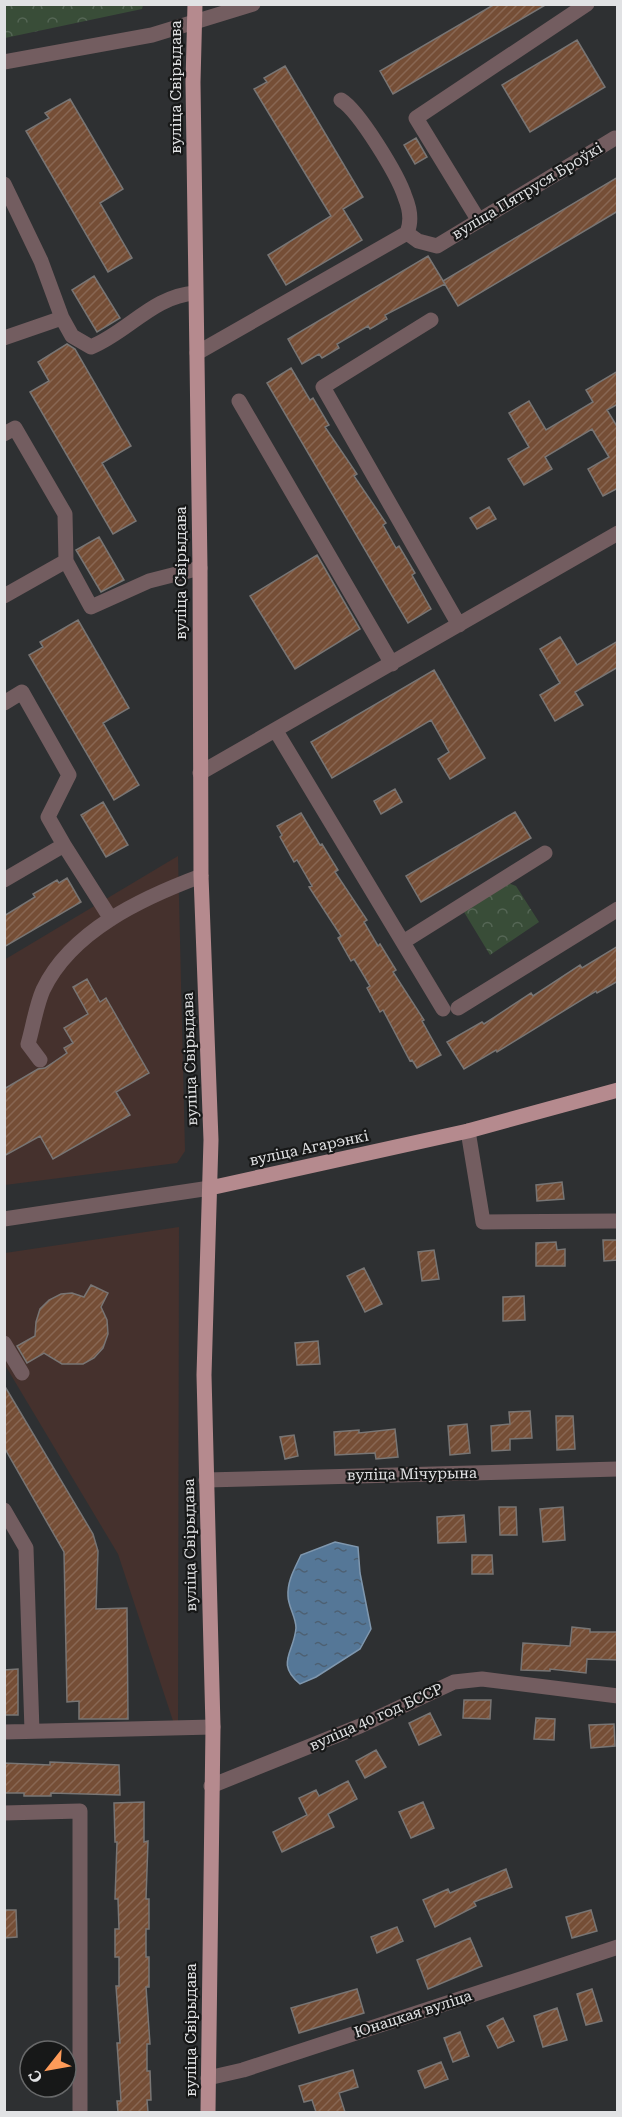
<svg xmlns="http://www.w3.org/2000/svg" width="622" height="2117" font-family="'Roboto Serif',serif">
  <style>
    .commercial { fill: #45312d }
    .park { fill: url(#park-crowns) }
    .water { fill: url(#water-ripples); stroke: #7f97ae; stroke-width: 1.5 }
    .building { fill: url(#building-hatch); stroke: #787574; stroke-width: 1.5 }
    .lines { fill: none; stroke-linecap: round; stroke-linejoin: round }
    .minor { stroke: #735d60; stroke-width: 15 }
    .major { stroke: #b58a8e; stroke-width: 15 }
    .labels { text-anchor: middle; dominant-baseline: central; stroke-width: 4.5; stroke-linejoin: round; paint-order: stroke }
    .street-label { font-size: 15px; fill: #e1e2e4; stroke: #171818 }
  </style>
  <defs>
    <pattern id="park-crowns" width="20" height="18" patternUnits="userSpaceOnUse" patternTransform="scale(1.5)"><rect width="20" height="18" fill="#394d38"/><path d="M2 6a3 3 0 1 1 6 0M12 15a3 3 0 1 1 6 0" fill="none" stroke="#565"/></pattern>
    <pattern id="water-ripples" width="26" height="14" patternUnits="userSpaceOnUse" patternTransform="scale(1.5)"><rect width="26" height="14" fill="#557797"/><path d="M2 4q2-2 4 0t4 0M15 11q2-2 4 0t4 0" fill="none" stroke="#4d6072"/></pattern>
    <pattern id="building-hatch" width="6" height="6" patternUnits="userSpaceOnUse" patternTransform="scale(1.5)"><rect width="6" height="6" fill="#754e36"/><path d="M-1 1l2-2M0 6l6-6M5 7l2-2" fill="none" stroke="#886753"/></pattern>
  </defs>
  <rect width="100%" height="100%" fill="#2e3032"/>
  <path class="commercial" d="M178,856L185,1151L177,1163L5,1185L4,960Z
    M179,1227L178,1736L118,1554L5,1365V1253Z"/>
  <path class="park" d="M5,4H143V5L142,9L5,38Z
    M508,883L516,886L539,922L490,955L464,912Z"/>
  <path class="water" d="M335,1542L358,1547L360,1573L371,1629L360,1649L316,1677L300,1684C275,1663 294,1653 296,1628C296,1617 288,1606 288,1596C287,1581 295,1568 301,1555Z"/>
  <path class="building" d="M495,4H547L393,94L380,71Z
    M577,40L605,87L530,132L502,85Z
    M285,66L363,197L343,209L362,240L286,285L268,255L331,216L254,89L267,82L264,78Z
    M70,99L123,189L100,203L132,258L108,272L26,131L49,118L45,113Z
    M416,138L427,157L415,164L404,145Z
    M618,177V211L458,306L443,281Z
    M428,256L445,284L385,315L387,319L370,329L368,326L337,344L339,348L322,358L319,354L302,364L288,339Z
    M94,276L120,318L97,332L72,290Z
    M67,344L75,349L131,446L102,463L136,521L113,534L30,392L49,381L38,362Z
    M291,368L310,400L313,398L329,425L325,427L357,474L354,476L386,523L383,525L396,548L399,546L415,573L412,575L431,609L408,623L267,383Z
    M618,371V404L607,410L618,428V488L603,496L588,469L609,457L592,429L545,457L552,469L524,485L508,459L529,447L509,413L529,401L546,430L593,402L586,390Z
    M489,507L496,519L477,529L470,518Z
    M99,537L124,580L101,592L76,550Z
    M317,555L360,629L295,669L250,596Z
    M78,620L129,708L103,723L139,785L114,800L29,655L43,647L40,642Z
    M560,637L577,665L618,641V667L575,692L583,705L555,721L540,695L560,683L540,649Z
    M434,670L485,758L450,779L438,759L449,752L431,720L332,778L311,742Z
    M395,789L402,802L381,814L374,801Z
    M103,802L128,845L106,857L81,815Z
    M515,812L531,838L421,902L406,876Z
    M301,813L320,845L322,844L338,870L335,872L367,920L364,922L378,946L380,944L396,970L393,972L424,1020L422,1021L441,1055L417,1068L412,1060L410,1061L383,1010L380,1012L367,988L370,986L354,959L351,961L338,938L341,936L309,887L312,886L297,860L294,862L280,837L282,835L277,826Z
    M67,878L81,902L4,947V916L35,897L33,894L57,880L59,883Z
    M618,946V981L597,993L596,991L497,1052L496,1050L464,1069L447,1042L482,1022L484,1024L531,993L533,996L580,965L582,968Z
    M87,979L100,1002L106,998L149,1073L116,1092L130,1115L53,1159L40,1136L4,1156V1089L38,1069L45,1068L67,1053L64,1048L73,1043L64,1028L88,1014L73,987Z
    M562,1182L564,1199L537,1201L536,1185Z
    M603,1240H618V1260L604,1261Z
    M556,1242L557,1250L565,1249V1266H536V1243Z
    M434,1250L439,1279L422,1281L418,1252Z
    M364,1268L382,1304L365,1312L347,1276Z
    M91,1285L108,1293L101,1307L107,1320L108,1334L103,1348L94,1358L83,1364H62L44,1353L27,1363L17,1346L35,1336L36,1322L40,1309L49,1300L61,1294L72,1293L84,1297Z
    M524,1296L525,1320L503,1321V1297Z
    M318,1341L320,1364L297,1365L295,1343Z
    M4,1385L93,1534L98,1551L96,1609L127,1608L128,1719H79V1701L67,1702L64,1552L4,1447Z
    M530,1411L532,1438L510,1439V1450L492,1451L491,1426L510,1424L509,1412Z
    M556,1416H573L575,1449L557,1450Z
    M467,1424L470,1453L450,1455L448,1426Z
    M395,1429L398,1457L376,1459L375,1453L335,1455L334,1432L359,1430V1433Z
    M294,1435L298,1456L285,1459L280,1437Z
    M499,1507H516L517,1535H500Z
    M563,1507L565,1540L543,1542L540,1509Z
    M464,1515L466,1542L438,1543L437,1517Z
    M472,1555H492L493,1574H472Z
    M572,1627L590,1629V1632H618V1660L587,1659L586,1673L550,1669V1671L521,1670L523,1643L570,1646Z
    M18,1669V1715H4V1670Z
    M464,1700H491L490,1719L463,1718Z
    M430,1713L441,1735L419,1745L409,1723Z
    M536,1718L555,1719L554,1740L534,1739Z
    M614,1724L615,1746L591,1748L589,1725Z
    M376,1750L386,1767L365,1778L356,1761Z
    M50,1762L119,1765L120,1795L51,1793V1796H24V1793H4V1763L50,1765Z
    M348,1781L357,1799L328,1814L334,1827L282,1852L273,1832L307,1815L299,1798L316,1790L319,1796Z
    M144,1802V1842L148,1841L146,1899H149V1929H146V1957H149V1987H146L150,2044H147V2071H150L151,2100H147L148,2112H118L117,2101H121L117,2043H120L116,1986H119V1957H115V1929H119L118,1899H115L117,1842H115L114,1803Z
    M423,1802L434,1828L411,1838L399,1812Z
    M506,1869L512,1887L474,1902L476,1906L435,1927L423,1900L448,1889L450,1893Z
    M4,1910H16L17,1937L4,1938Z
    M591,1910L597,1931L572,1938L566,1917Z
    M397,1927L403,1941L377,1953L371,1937Z
    M470,1938L482,1966L428,1989L417,1960Z
    M357,1989L364,2013L299,2033L291,2008Z
    M592,1989L602,2021L586,2025L577,1994Z
    M557,2008L567,2040L543,2047L534,2016Z
    M503,2018L514,2041L498,2048L487,2026Z
    M460,2032L469,2056L453,2062L444,2038Z
    M441,2062L448,2079L425,2088L418,2071Z
    M353,2070L358,2087L339,2093L345,2112H316L312,2100L304,2102L299,2086Z"/>
  <g class="lines">
    <path class="minor" d="M4,62L152,35L253,4
      M4,184L41,261L62,318L72,336L91,347C128,332 153,296 195,293
      M479,221L416,118L587,4
      M407,233L418,241L437,246L615,138
      M431,320L323,387L459,625
      M4,338L62,318
      M197,353L407,233C412,221 410,209 405,197C398,175 359,111 341,100
      M239,401L392,664
      M4,434L15,428L65,514L66,561L91,607L149,581L200,568
      M4,596L66,561
      M4,703L22,692L69,775L48,817L64,845L4,880
      M276,731L443,1009
      M200,773L618,533
      M64,845L111,919
      M403,942L545,853
      M458,1008L618,909
      M40,1060L28,1044C33,1027 36,1006 43,990C71,931 142,898 201,876
      M468,1131L483,1222L618,1221
      M4,1219L210,1188
      M4,1343L22,1373
      M206,1480L618,1469
      M4,1510L26,1548L32,1731
      M4,1732L213,1727
      M211,1786L360,1726L454,1682L482,1679L618,1696
      M4,1813L80,1811V2112
      M208,2078L243,2070L618,1947"/>
    <path class="major" d="M195,4L193,82L200,568L201,876L211,1140L204,1375L213,1727L208,2112
      M210,1188L468,1131L618,1090"/>
  </g>
  <g class="labels">
    <g class="street-label">
      <text transform="translate(176 87) rotate(-90)">вуліца Свірыдава</text>
      <text transform="translate(527 191) rotate(-31)">вуліца Пятруся Броўкі</text>
      <text transform="translate(181 573) rotate(-90)">вуліца Свірыдава</text>
      <text transform="translate(190 1059) rotate(-92)">вуліца Свірыдава</text>
      <text transform="translate(309 1148) rotate(-12)">вуліца Агарэнкі</text>
      <text transform="translate(412 1474) rotate(-1)">вуліца Мічурына</text>
      <text transform="translate(190 1545) rotate(-91)">вуліца Свірыдава</text>
      <text transform="translate(376 1717) rotate(-24)">вуліца 40 год БССР</text>
      <text transform="translate(413 2014) rotate(-18)">Юнацкая вуліца</text>
      <text transform="translate(191 2030) rotate(-90)">вуліца Свірыдава</text>
    </g>
  </g>
  <rect width="622" height="2117" fill="none" stroke="#e1e2e4" stroke-width="12"/>
  <g transform="translate(48 2069) rotate(239)"><circle r="28" fill="#171818" stroke="#68696a" stroke-width="1.5"/>
  <path d="M0-4.5L10 22L0 15L-10 22Z" fill="#fe9b59"/>
  <text y="-9" font-size="16" font-weight="bold" text-anchor="middle" fill="#e1e2e4">С</text>
  </g>
</svg>
